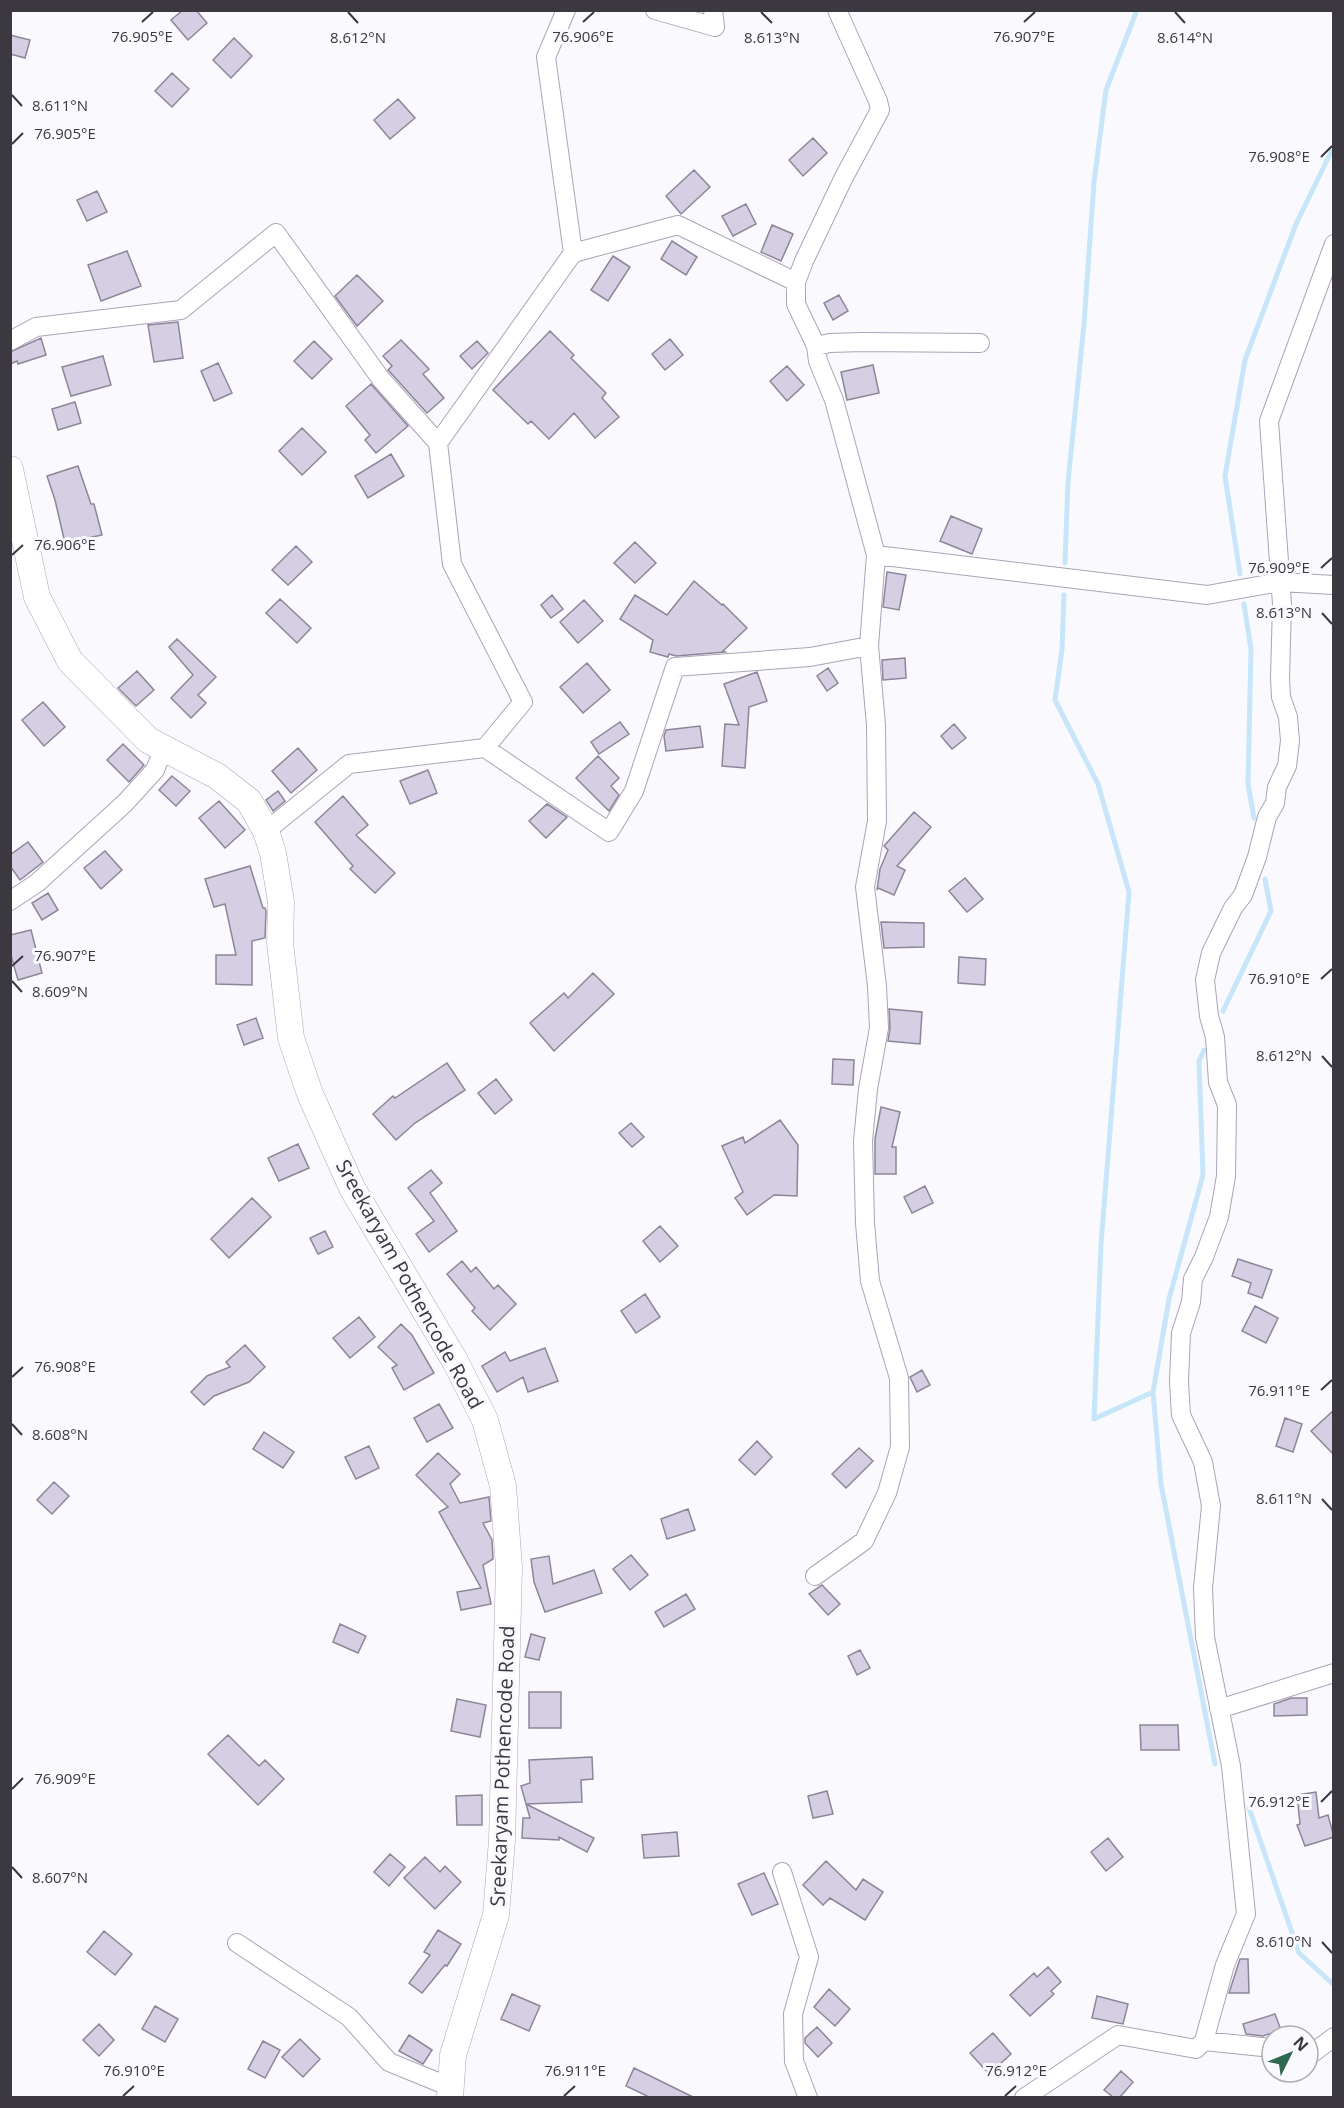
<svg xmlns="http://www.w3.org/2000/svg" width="1344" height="2108" font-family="'Open Sans',sans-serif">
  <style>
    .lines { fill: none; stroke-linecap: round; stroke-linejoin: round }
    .stream { stroke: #c7e6f9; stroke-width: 5 }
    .building { fill: #d6cee3; stroke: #8d8699; stroke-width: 1.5 }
    .street-casing { stroke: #aba4b8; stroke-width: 20 }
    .secondary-casing { stroke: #aba4b8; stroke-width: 27 }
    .street { stroke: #fff; stroke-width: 18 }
    .secondary { stroke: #fff; stroke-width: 26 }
    .ticks { fill: none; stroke: #3b3840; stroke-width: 2 }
    .labels { text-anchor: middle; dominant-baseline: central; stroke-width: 6; stroke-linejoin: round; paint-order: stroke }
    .street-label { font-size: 20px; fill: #3b3840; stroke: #faf9fd }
    .ticks-label { font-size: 15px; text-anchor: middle; fill: #3b3840; stroke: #faf9fd; stroke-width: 6; stroke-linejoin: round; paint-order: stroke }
  </style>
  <rect width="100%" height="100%" fill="#faf9fd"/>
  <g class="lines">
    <path class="stream" d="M1065,563L1068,482L1084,324L1094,182L1106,90L1137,10
      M1240,574L1225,476L1245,360L1296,224L1334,146
      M1064,595L1062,649L1055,700L1098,784L1129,892L1101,1244L1094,1419L1153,1392L1161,1484L1215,1764
      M1244,604L1251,649L1248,784L1254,818
      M1223,1011L1271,911L1265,879
      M1153,1392L1169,1299L1203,1175L1199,1061L1204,1050
      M1249,1808L1299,1953L1334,1985"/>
  </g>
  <path class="building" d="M183,10H196L207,23L188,40L171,20Z
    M10,35L30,40L25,58L10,54Z
    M234,38L252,56L231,78L213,60Z
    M172,73L189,89L172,107L155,91Z
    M398,99L415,118L390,139L374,120Z
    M813,138L827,153L803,176L789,160Z
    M694,170L710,187L681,214L666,196Z
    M97,191L107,212L87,221L77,200Z
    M746,204L756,224L733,236L722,216Z
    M772,225L793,234L781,261L761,252Z
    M672,241L697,257L686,275L661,259Z
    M127,251L141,286L101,301L88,265Z
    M613,256L630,267L608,301L591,290Z
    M357,275L383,301L357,326L335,296Z
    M839,295L848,311L833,320L824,303Z
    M178,322L183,358L154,362L148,325Z
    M550,331L574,355L571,358L606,393L602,398L619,417L595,438L574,413L549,439L531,421L528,424L493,390Z
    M41,338L46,355L18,364L17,361L10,364V352Z
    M670,339L683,355L665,370L652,354Z
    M401,340L429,369L423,374L444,398L427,413L390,372L388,370L392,366L383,356Z
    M314,341L332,359L312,379L294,361Z
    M477,341L488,353L472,369L460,356Z
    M103,356L111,385L71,396L62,367Z
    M218,363L232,393L214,401L201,371Z
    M873,365L879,393L847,400L841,372Z
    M787,366L804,385L787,401L770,381Z
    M371,384L408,426L376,453L365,440L370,435L346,406Z
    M75,402L81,423L58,430L52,409Z
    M302,428L326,452L302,475L279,451Z
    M391,454L404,476L368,498L355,476Z
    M78,466L91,504H94L102,535L65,543L55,500L47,476Z
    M951,516L982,529L972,554L940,541Z
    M635,542L656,563L635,583L614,563Z
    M296,546L312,562L288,585L272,570Z
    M887,572L906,575L899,610L883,607Z
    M694,581L722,605L723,604L747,628L723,651L725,652L676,656L669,654L668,657L650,652L653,640L620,619L635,595L667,615Z
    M552,595L563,609L551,618L541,605Z
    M280,599L311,628L297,643L266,613Z
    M584,600L603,621L578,643L560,622Z
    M177,639L216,677L198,695L206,703L191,718L171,698L193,675L169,647Z
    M905,658L906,678L883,680L882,660Z
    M587,663L610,690L583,713L560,687Z
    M828,668L838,683L827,691L817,676Z
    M137,671L154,690L136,706L118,688Z
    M757,672L767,701L749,707L745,768L722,766L725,724L739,725L724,684Z
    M43,702L65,727L44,746L22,720Z
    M620,722L629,734L599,754L591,742Z
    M954,724L966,738L952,749L941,736Z
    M700,726L703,747L666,751L664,736L666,730Z
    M123,744L144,765L129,782L107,760Z
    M298,748L317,770L291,793L272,771Z
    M598,756L619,778L611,786L619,795L609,811L576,778Z
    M428,770L437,793L410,804L400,781Z
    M172,776L190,791L176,806L159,790Z
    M278,791L285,801L273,811L266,800Z
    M343,796L368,825L356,835L395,873L375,893L350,869L353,866L315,822Z
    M219,801L245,830L225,848L199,818Z
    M547,804L567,817L546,838L529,821Z
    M914,812L931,827L897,866L905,870L894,895L878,888L877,890L880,869L888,850L884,846Z
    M28,842L43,862L20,880L10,866V855Z
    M105,851L122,870L101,889L84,868Z
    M250,866L263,908H265L266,911L265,938L252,941V985L216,984V955H236L225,904L214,907L205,879Z
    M965,878L983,899L967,912L949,891Z
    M48,893L58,910L42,920L32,903Z
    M881,922L924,923V947L884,948Z
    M31,930L42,973L18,980L10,952V935Z
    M959,957L986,959L985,985L958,983Z
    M593,973L614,994L554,1051L530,1023L564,993L568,998Z
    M889,1009L922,1012L920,1044L888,1041L890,1028Z
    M256,1018L263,1038L244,1045L237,1025Z
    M833,1059L854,1060L853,1085L832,1084Z
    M447,1063L465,1090L415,1123L396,1140L373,1114L393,1096L395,1098Z
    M496,1079L512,1100L495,1114L478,1093Z
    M881,1107L900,1112L892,1147H896V1174H875V1139Z
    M780,1120L798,1145L797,1196L774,1195L747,1215L735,1198L743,1192L722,1146L743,1137L745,1143Z
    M631,1123L644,1137L632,1147L619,1133Z
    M298,1144L309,1168L279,1181L268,1158Z
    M431,1170L442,1183L430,1193L457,1231L429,1252L416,1234L434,1221L408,1188Z
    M925,1186L933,1203L912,1213L904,1197Z
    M252,1198L271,1217L229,1258L211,1239Z
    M660,1226L678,1246L660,1262L643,1241Z
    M325,1231L333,1247L318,1254L310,1238Z
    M1238,1259L1272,1270L1262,1298L1248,1293L1251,1283L1232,1276Z
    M462,1261L471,1272L476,1267L494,1289L498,1285L516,1304L490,1330L472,1311L475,1308L447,1274Z
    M645,1294L660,1317L636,1333L621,1311Z
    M1255,1306L1278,1318L1266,1343L1242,1331Z
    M359,1317L375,1337L350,1358L333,1338Z
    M401,1324L412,1335L434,1373L404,1390L392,1368L397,1365L378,1347Z
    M245,1345L265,1367L249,1382L214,1396L204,1405L191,1392L207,1376L230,1367L226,1362Z
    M545,1348L558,1381L528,1392L523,1377L497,1392L482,1366L505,1352L510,1361Z
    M922,1370L930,1385L917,1392L910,1377Z
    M439,1404L453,1428L427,1442L414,1418Z
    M1334,1410V1455L1311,1431Z
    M1285,1418L1302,1424L1293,1452L1276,1446Z
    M264,1432L294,1452L283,1468L253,1449Z
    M757,1441L772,1457L755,1475L739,1460Z
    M369,1446L379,1468L356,1479L345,1457Z
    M859,1448L873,1461L846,1488L832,1474Z
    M438,1453L460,1474L450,1484L460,1503L489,1497L491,1521L483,1523L492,1540L493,1559L483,1565L491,1604L461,1610L457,1592L481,1588L439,1512L448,1507L416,1475Z
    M54,1482L69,1496L52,1514L37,1500Z
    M688,1509L695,1530L667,1539L661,1519Z
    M631,1555L648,1575L630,1590L613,1569Z
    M549,1556L553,1584L594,1570L602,1593L545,1612L534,1582L531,1559Z
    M822,1585L840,1604L828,1615L809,1594Z
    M686,1594L695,1609L664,1627L655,1612Z
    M340,1624L366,1636L358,1653L333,1642Z
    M531,1634L545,1638L539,1660L525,1657Z
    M860,1650L870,1668L857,1675L848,1656Z
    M529,1692H561V1728H529Z
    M1291,1698H1307V1715L1274,1716V1704Z
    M457,1699L486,1705L480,1737L451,1731Z
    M1140,1725H1178L1179,1750H1141Z
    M228,1735L259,1766L265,1760L284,1779L258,1805L208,1754Z
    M592,1757L593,1779L581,1780L582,1802L526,1804L521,1786L530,1783L529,1760Z
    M827,1791L833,1814L813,1818L808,1796Z
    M1316,1792L1319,1818L1328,1815L1334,1837L1305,1846L1297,1825L1300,1824L1297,1795Z
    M482,1795V1825H457L456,1796Z
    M526,1804L594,1838L587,1852L559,1837V1840L522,1838L523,1818H530Z
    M677,1832L679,1856L644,1858L642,1835Z
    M1108,1838L1123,1857L1106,1871L1091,1852Z
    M390,1854L405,1867L389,1886L374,1872Z
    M425,1857L440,1872L445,1866L461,1882L435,1909L404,1878Z
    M826,1861L856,1890L863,1879L883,1892L865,1920L830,1898L823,1905L803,1885Z
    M764,1873L778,1904L752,1915L738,1884Z
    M438,1930L461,1944L447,1966L445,1965L422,1993L409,1983L430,1955L424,1952Z
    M104,1931L132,1954L115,1975L87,1952Z
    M1240,1959H1248L1249,1993H1229Z
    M1048,1967L1061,1982L1051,1991L1054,1994L1030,2016L1010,1995L1034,1973L1037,1977Z
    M829,1989L850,2009L835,2026L814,2007Z
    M512,1994L540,2006L529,2031L501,2019Z
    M1097,1996L1128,2004L1123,2024L1092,2018Z
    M155,2006L178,2019L165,2042L142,2029Z
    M1275,2014L1281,2030L1263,2036L1246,2034L1243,2024Z
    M99,2024L114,2040L99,2056L83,2040Z
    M817,2027L832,2043L818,2057L805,2043V2038Z
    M993,2033L1011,2054L989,2074L970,2053Z
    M409,2035L432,2050L423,2064L399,2051Z
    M300,2039L320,2059L303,2077L282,2057Z
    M263,2041L280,2050L265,2078L248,2069Z
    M634,2068L693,2097H649L626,2086Z
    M1121,2071L1133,2082L1120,2097H1113L1104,2090Z"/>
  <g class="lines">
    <defs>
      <path id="street" d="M655,10L715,27L713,10
        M573,253L678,225L796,282
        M10,341L36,327L181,310L276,233L381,379L438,443L452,564L523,702L485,748
        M816,346L796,304V282L804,261L843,179L880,110L878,101L837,10
        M438,443L573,253L546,57L566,10
        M876,555L1207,595L1280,582L1334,585
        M266,831L349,764L485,748L609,832L634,791L675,667L810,657L869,646
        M10,901L37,883L125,803L155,770L164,748
        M815,1576L864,1541L887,1493L900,1447L899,1378L870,1281L865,1223L863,1141L868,1089L879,1028L877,986L865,887L877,821L876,725L869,646L876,555L834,400L818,361L816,346L830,343L862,342L980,343
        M1219,1709L1334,1673
        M782,1872L809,1957L793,2014L794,2061L808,2098
        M237,1943L349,2017L389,2062L450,2087
        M1204,2041L1272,2048
        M1308,2052H1314L1334,2037
        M1024,2098L1118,2035L1196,2049L1204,2041L1225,1965L1246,1914L1231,1766L1205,1637L1203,1588L1211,1506L1203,1462L1181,1415L1179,1382L1181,1333L1191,1302L1193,1279L1204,1257L1219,1217L1226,1176L1227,1105L1218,1082L1215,1037L1209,1016L1205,980L1211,953L1233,908L1243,895L1257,857L1267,817L1275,803L1277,787L1287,766L1290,741L1288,717L1281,697L1280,678L1282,604L1269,421L1334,244"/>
      <path id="secondary" d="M10,469L37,597L70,661L148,740L217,776L249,801L266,831L273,853L281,902L280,943L291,1038L310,1094L352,1188L455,1361L485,1420L503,1486L509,1567L502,1840L496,1915L453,2055L450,2098"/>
    </defs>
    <use href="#street" class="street-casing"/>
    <use href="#secondary" class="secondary-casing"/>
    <use href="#street" class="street"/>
    <use href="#secondary" class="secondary"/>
  </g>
  <path class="ticks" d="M348,12L358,23M761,12L772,23M1175,12L1185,23M142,22L153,12M583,22L594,12M1024,22L1035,12M12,95L22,106M12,144L23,133M1321,157L1332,146M12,555L23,545M1321,568L1332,558M1322,613L1332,624M12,966L23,956M1321,979L1332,969M12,981L22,992M1322,1056L1332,1067M12,1377L23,1367M1321,1390L1332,1380M12,1424L22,1435M1322,1499L1332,1510M12,1789L23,1778M1321,1802L1332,1791M12,1867L22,1878M1322,1942L1332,1953M123,2096L134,2086M564,2096L575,2086M1005,2096L1016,2086"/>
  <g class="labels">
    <g class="street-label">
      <text transform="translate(410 1284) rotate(61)">Sreekaryam Pothencode Road</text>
      <text transform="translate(502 1766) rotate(-88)">Sreekaryam Pothencode Road</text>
    </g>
  </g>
  <g class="ticks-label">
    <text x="142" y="42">76.905°E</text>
    <text x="583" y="42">76.906°E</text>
    <text x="1024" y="42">76.907°E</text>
    <text x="358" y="43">8.612°N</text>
    <text x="772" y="43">8.613°N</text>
    <text x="1185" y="43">8.614°N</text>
    <text x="60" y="111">8.611°N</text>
    <text x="65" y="139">76.905°E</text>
    <text x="1279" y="162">76.908°E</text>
    <text x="65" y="550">76.906°E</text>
    <text x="1279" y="573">76.909°E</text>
    <text x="1284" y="618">8.613°N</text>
    <text x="65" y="961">76.907°E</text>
    <text x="1279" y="984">76.910°E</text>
    <text x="60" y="997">8.609°N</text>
    <text x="1284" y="1061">8.612°N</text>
    <text x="65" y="1372">76.908°E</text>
    <text x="1279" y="1396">76.911°E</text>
    <text x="60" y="1440">8.608°N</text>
    <text x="1284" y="1504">8.611°N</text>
    <text x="65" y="1784">76.909°E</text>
    <text x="1279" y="1807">76.912°E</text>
    <text x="60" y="1883">8.607°N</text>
    <text x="1284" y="1947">8.610°N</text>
    <text x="134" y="2076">76.910°E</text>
    <text x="575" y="2076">76.911°E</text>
    <text x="1016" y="2076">76.912°E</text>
  </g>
  <rect width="1344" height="2108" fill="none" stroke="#3b3840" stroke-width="24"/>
  <g transform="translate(1290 2054) rotate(47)"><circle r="28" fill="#faf9fd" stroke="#aeacb1" stroke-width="1.5"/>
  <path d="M0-4.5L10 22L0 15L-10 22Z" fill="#2f6952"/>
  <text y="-9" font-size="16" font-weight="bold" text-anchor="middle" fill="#3b3840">N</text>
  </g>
</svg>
